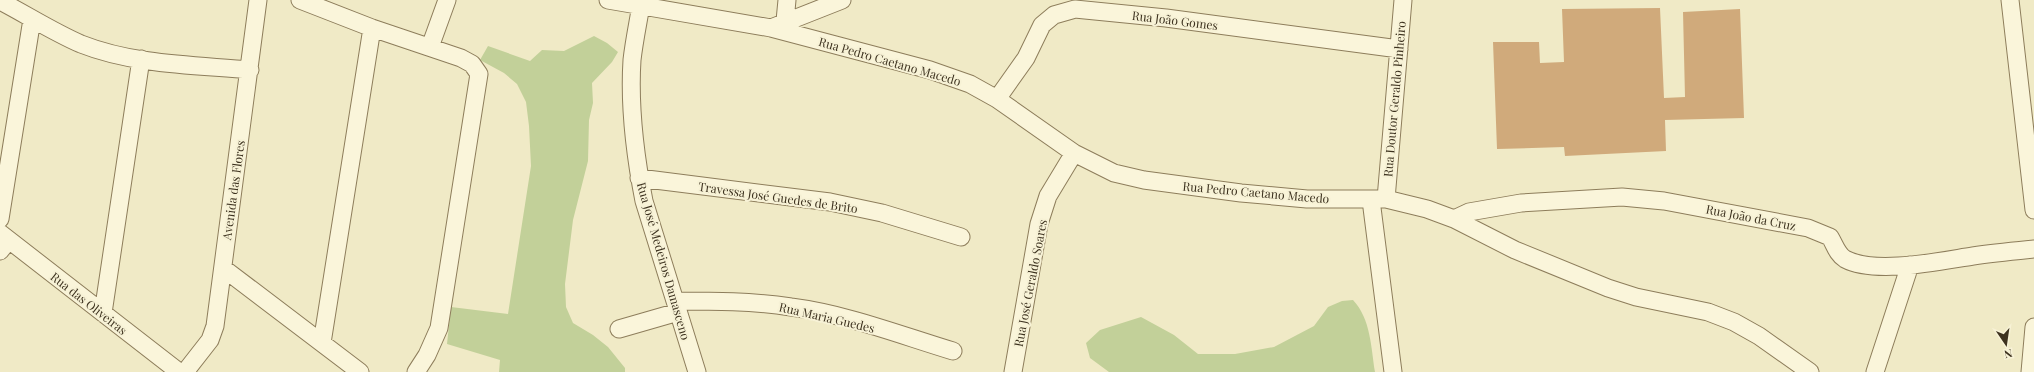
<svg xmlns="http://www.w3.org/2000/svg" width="2034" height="372" font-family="'Playfair Display',serif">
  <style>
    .green { fill: #c2d099 }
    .building { fill: #d0aa7b }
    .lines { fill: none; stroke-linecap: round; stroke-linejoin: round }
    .minor-casing { stroke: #8d7d5b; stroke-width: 19 }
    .minor { stroke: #faf5da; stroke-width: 17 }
    .labels { text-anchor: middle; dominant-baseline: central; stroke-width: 4; stroke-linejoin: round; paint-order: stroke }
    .street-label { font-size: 12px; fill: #3d321f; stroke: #f7f2d6 }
  </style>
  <rect width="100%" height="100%" fill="#f0eac6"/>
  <path class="green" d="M594,36L607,43L618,52L612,62L592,83L593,103L589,120L588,161L573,220L565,284L566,307L573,323L593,335L608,347L625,368V372H499L500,360L447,344L451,307L508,314L531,166L529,126L526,102L517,84L504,73L480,60L488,46L530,61L542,50L564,51Z
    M1353,300C1371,319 1371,348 1375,372H1109L1090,358L1086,343L1100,330L1141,317L1174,335L1198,354H1235L1274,347L1314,326L1328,307L1342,301Z"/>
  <path class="building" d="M1660,8L1664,98L1685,97L1683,12L1740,9L1744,118L1665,120L1666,151L1565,156L1564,147L1497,149L1493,42H1539L1540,63L1564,62L1562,9Z"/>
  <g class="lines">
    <defs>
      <path id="minor" d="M300,0L372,28L461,58L472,64L479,74L439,328L427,355L416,372
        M608,0L771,28L930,70L970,84L997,99L1074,153L1114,173L1144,180L1241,193L1307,199H1386L1427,209L1454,219L1515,250L1608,288L1636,297L1708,312L1734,322L1759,336L1810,372
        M2010,0L2034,210
        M0,1C27,15 53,32 81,44C134,65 195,65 250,70
        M641,5C638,23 634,42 632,60C629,107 635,155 644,201L697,372
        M785,21L787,0
        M771,28L842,0
        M430,47L447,0
        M997,99L1026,58L1042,25L1054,15L1075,9L1166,18L1399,49
        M639,178L830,202L882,213L961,237
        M1386,199L1403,0
        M1371,200L1393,372
        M0,219L32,19
        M1454,219L1469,212L1521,203L1622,197L1664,201L1808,228L1830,237C1835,245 1837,254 1845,259C1875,275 1940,261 1973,256C1993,253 2014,251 2034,249
        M0,233L179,372
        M0,251L9,240
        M223,268L360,372
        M675,301C714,301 752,301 791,307C846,314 900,335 953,351
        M103,313L141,59
        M619,329L678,312
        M322,343L372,28
        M185,372L210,340L215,326L258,0
        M1013,372L1039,224L1048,196L1074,153
        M1875,372L1910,265
        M2030,372L2034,327"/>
    </defs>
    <use href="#minor" class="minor-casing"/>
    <use href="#minor" class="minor"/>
  </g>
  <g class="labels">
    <g class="street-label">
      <text transform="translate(1175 20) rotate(7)">Rua João Gomes</text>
      <text transform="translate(890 61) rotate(16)">Rua Pedro Caetano Macedo</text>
      <text transform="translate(1394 99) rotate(-85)">Rua Doutor Geraldo Pinheiro</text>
      <text transform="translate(233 190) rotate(-82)">Avenida das Flores</text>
      <text transform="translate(1256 192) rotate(5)">Rua Pedro Caetano Macedo</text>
      <text transform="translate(778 197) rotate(8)">Travessa José Guedes de Brito</text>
      <text transform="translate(1751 217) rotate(11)">Rua João da Cruz</text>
      <text transform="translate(664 261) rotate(74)">Rua José Medeiros Damasceno</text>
      <text transform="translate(1030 283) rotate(-79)">Rua José Geraldo Soares</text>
      <text transform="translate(89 303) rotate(38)">Rua das Oliveiras</text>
      <text transform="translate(827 317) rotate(13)">Rua Maria Guedes</text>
    </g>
  </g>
  <g transform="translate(2006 344) rotate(167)" stroke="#f7f2d6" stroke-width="3" paint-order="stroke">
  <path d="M0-3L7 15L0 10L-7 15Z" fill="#3d321f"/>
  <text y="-6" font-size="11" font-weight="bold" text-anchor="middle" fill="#3d321f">N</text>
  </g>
</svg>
